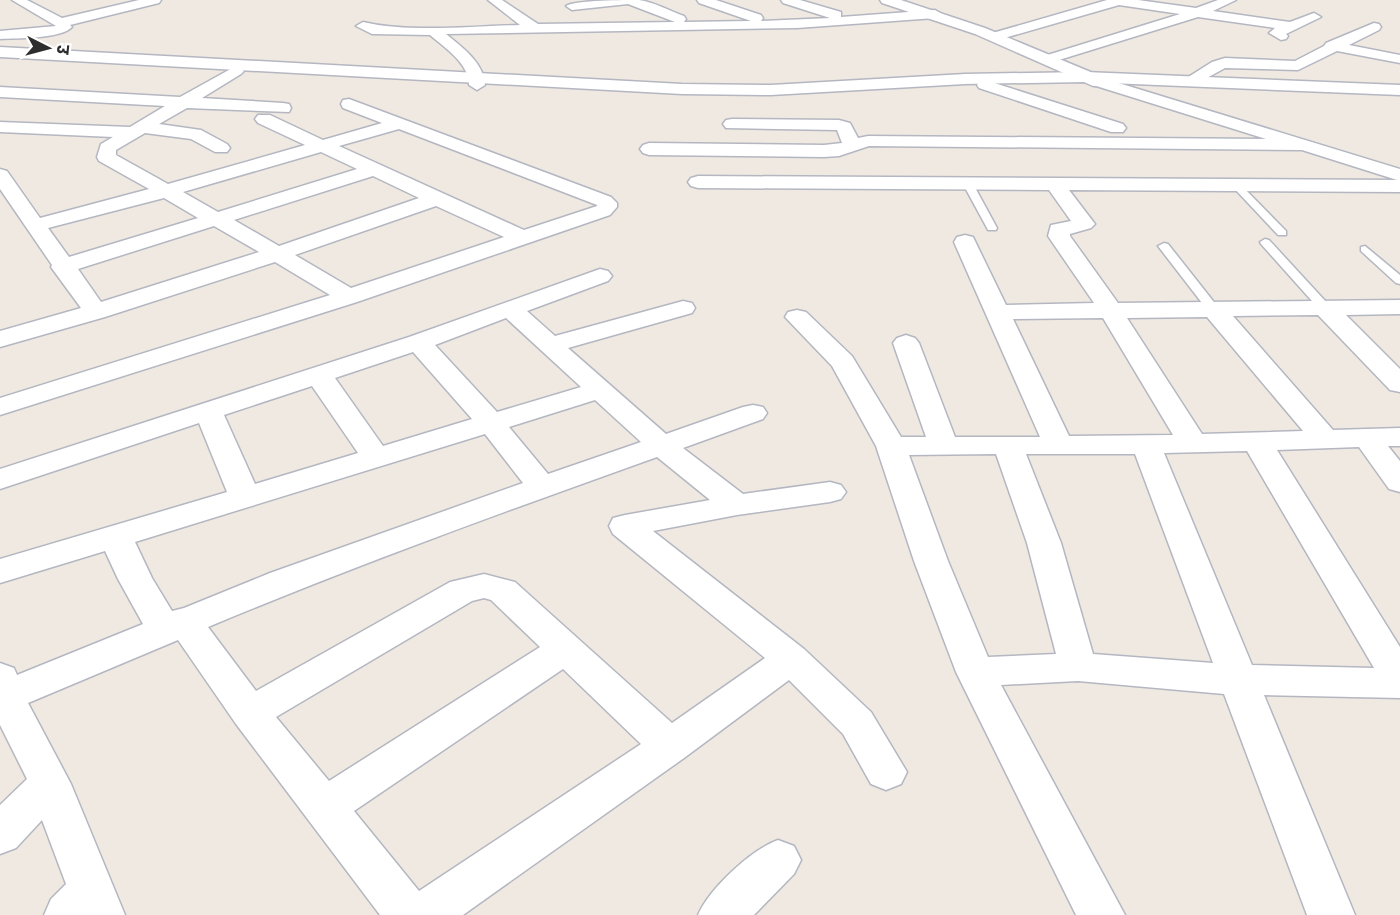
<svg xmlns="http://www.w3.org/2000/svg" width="1400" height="915" font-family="Poppins,'Noto Sans Devanagari',sans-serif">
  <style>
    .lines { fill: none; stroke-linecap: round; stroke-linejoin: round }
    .service-casing { stroke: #b4b7c1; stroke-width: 3 }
    .minor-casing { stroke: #b4b7c1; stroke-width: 3 }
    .tertiary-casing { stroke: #b4b7c1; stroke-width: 3 }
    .secondary-casing { stroke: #b4b7c1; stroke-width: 3 }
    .service { fill: #fff; fill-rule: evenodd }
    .minor { fill: #fff; fill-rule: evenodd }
    .tertiary { fill: #fff; fill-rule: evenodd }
    .secondary { fill: #fff; fill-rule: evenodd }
  </style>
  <rect width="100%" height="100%" fill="#efe9e1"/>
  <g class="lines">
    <defs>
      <path id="service" d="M964,180L972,182L997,228L996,230H988L987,228L962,182Z
        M1232,182H1238L1286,231V235H1278L1232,186Z
        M1265,239L1269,240L1328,304V310H1320L1261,244L1260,242Z
        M1164,243L1168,244L1217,306V312H1209L1158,246Z
        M1365,246L1400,275V284L1396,283L1361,251V247Z"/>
      <path id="minor" d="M12,0H27L62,18L139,0H161L159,3L70,25L72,27C61,39 17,38 0,39V31L56,26Z
        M488,0H502L538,24L675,22L628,4L572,10L566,6C574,0 626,0 639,0C654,2 670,11 684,16L686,19L684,22L751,21L699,3L697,0H716L761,15L763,18L761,21L830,18L783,3L781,0H800L841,12V17L935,10L942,14L935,18L797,28L446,34C462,47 484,63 485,85L477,90L469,85C469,63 445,48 430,35L372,34L356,26L363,22C409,33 472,26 520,25Z
        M1107,0H1138L1196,8L1218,0H1236L1213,11L1290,22L1314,13L1321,17L1286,34L1288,36L1286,39L1281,40L1269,33L1275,28L1198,17L1046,64L1039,60L1041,57L1180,14L1119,5L994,41L987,37L989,34Z
        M1374,23L1379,24L1381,27L1379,30L1349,45L1400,55V63L1337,51L1298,70L1225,68L1196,84H1184L1182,81L1212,62L1225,58L1295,61L1324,46L1326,43Z
        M236,66L244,71L241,74L202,98L283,103L289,104L291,108L289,112L187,108L159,124L201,130L227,144L230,148L227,152H215L191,139L145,133L116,150V155L168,184L305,145L258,123L255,119L258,115H270L323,140L382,123L343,108L341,104L343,100L349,99L611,197L617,203V207L610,215L357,302L0,415V398L330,295L275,262L105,317L0,347V331L81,308L51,267L52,265L0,189V169L7,171L40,218L149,189L99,161L97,157L101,144L113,137L0,132V122L130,127L165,106L0,97V87L180,97ZM399,129L597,205V206L524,230L339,146ZM321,152L357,169L218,212L183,192ZM373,176L419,198L279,246L234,220ZM164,198L198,218L69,257L48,228ZM436,206L504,237L351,288L295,255ZM214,226L259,252L101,302L78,269Z
        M1099,77L1400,169V192L1069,190L1095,224L1091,228L1070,234V236L1118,303L1400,300V314L1346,315L1400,369V392L1390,390L1318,315L1233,316L1333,430L1400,428V446H1388L1400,461V492L1389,489L1359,447L1277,450L1400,647V698L1264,695L1355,915H1307L1224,694L1078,681L1001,685L1125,915H1076L956,672L914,561L876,446L832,366L785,317L788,312L797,310L806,312L852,356L901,437H926L893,343L897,338L906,335L915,338L919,343L955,437H1040L954,242L957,237L965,235L973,237L1006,305L1094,303L1048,236L1051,225L1071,221L1049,190L698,188L691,186L688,182L691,178L698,176L1397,180L1302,150L869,146L839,156L824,157L649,155L643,153L640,149L643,145L649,143L824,145L842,143L837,130L726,128L723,124L726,120L732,119L839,120L850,123L858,138L868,136L1266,139L1093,85L1091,82ZM1207,317L1303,431L1202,434L1127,318ZM1103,318L1173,435L1069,436L1013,319ZM1247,451L1374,668L1252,665L1164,453ZM996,454L1027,543L1056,654L988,657L948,561L909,455ZM1026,454H1135L1213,663L1093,654L1061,543Z
        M985,80L1123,124L1126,128L1123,132H1111L979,88L977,85L979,82Z
        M600,269L608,271L612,276L608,281L527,311L555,336L683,301L692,303L695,308L692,313L568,348L666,434L743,407L753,405L763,407L767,413L763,419L683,448L743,494L830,482L841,485L846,492L841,499L830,502L737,515L653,531L804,649L871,712L907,772L901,784L886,790L871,784L843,734L789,680L684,758L463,915H380L236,724L178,640L28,703L71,784L125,915H44L51,899L66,884L42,820L16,848L0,854V805L27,779L0,725V663L14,668L17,675L143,624L118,579L105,551L0,583V559L227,492L199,423L0,489V469L409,337ZM506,318L581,387L497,412L435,345ZM413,352L472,419L383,446L335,378ZM312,386L358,453L255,484L224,415ZM595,400L641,442L548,474L509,427ZM485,434L523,483L270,573L184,608L172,611L152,578L135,542ZM657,457L710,500L625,515L613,518L609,526L613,534L765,658L672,723L515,582L484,574L450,582L256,691L208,627C356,565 506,511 657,457ZM484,598L491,600L540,647L329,781L276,717L472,601ZM563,669L641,744L419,891L354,811Z
        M778,840L794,846L801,860L794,874L754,915H698C710,888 751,850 778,840Z"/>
      <path id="tertiary" d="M880,0H901L985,28L1105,78L1108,82L1105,86H1093L975,34L882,3Z"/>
      <path id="secondary" d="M0,47L682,84L771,85L965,74L1085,72L1400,85V95L1085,82L965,84L771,95L682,94L0,57Z"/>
    </defs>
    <use href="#service" class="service-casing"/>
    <use href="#minor" class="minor-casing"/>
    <use href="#tertiary" class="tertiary-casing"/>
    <use href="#secondary" class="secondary-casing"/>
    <use href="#service" class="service"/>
    <use href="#minor" class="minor"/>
    <use href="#tertiary" class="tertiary"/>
    <use href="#secondary" class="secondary"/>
  </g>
  <g transform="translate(48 48) rotate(96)" stroke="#ffffff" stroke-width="4.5" paint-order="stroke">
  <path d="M0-4.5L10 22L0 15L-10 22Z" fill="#2e2e2e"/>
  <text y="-9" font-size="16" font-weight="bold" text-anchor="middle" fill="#2e2e2e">उ</text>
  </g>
</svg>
